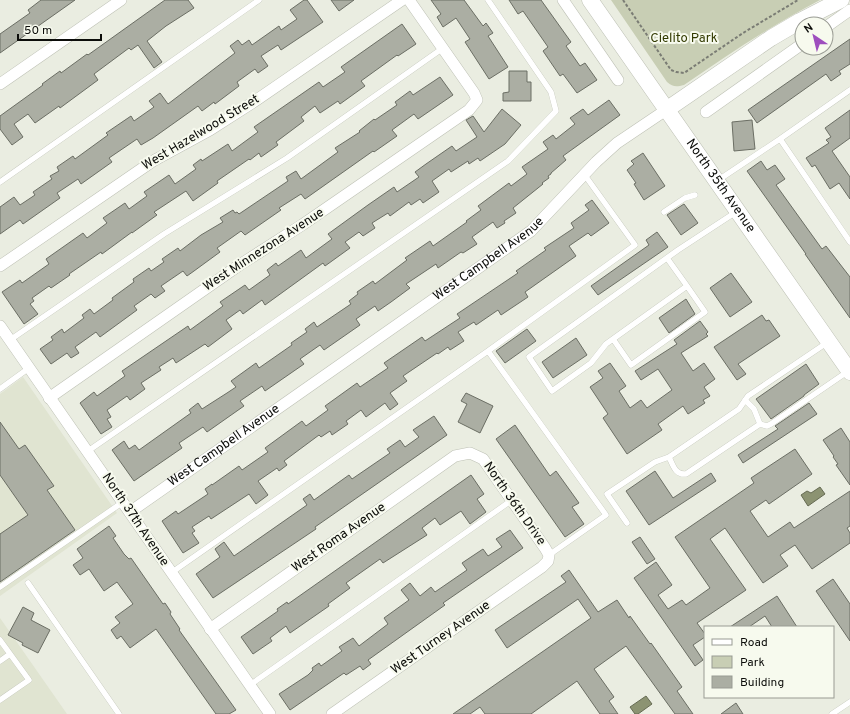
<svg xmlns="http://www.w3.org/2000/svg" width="850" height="714" font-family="Overpass,sans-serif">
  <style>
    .built { fill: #e0e4d1 }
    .green { fill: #c8ceb4 }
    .water { fill: #8c9372; stroke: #666b53 }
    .building { fill: #abaea3; stroke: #6b6e64 }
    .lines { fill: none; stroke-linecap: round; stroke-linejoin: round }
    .lane-casing { stroke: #bec1b5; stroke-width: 6 }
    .street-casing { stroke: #bec1b5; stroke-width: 12 }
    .secondary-casing { stroke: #bec1b5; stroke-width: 17 }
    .path { stroke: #7a7c74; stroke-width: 2; stroke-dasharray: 3 2; stroke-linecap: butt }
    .lane { stroke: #fff; stroke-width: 5.5 }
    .street { stroke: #fff; stroke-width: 11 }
    .secondary { stroke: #fff; stroke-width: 16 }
    .labels { text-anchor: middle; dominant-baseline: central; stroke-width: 4; stroke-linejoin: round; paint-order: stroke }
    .park-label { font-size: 13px; fill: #323a00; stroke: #f7faee }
    .street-label { font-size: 13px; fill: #0c0d0a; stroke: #f7faee }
  </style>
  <rect width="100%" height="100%" fill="#eaede1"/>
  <path class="built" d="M23,377L117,513L0,596V394Z
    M0,618L67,714H0Z"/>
  <path class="green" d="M611,0H820C772,25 728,55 684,85C676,87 673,87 667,82Z"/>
  <path class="water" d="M820,487L825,494L808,506L801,495L807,491L811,493Z
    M646,696L652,704L638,714H635L630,707Z"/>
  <path class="building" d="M41,0H75L0,53V34L30,13L28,10Z
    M165,0H188L194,8L166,26L147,41L162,62L154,68L138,45L131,50L129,48L94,74L98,80L60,108L59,106L35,123L28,114L14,124L23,137L12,145L0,129V116L43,85L42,84L60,71L61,73L87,54L88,55Z
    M304,0H307L323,22L281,50L278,45L261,56L268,66L258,73L255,69L237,82L239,86L215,104L214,102L202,111L198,106L153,138L141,145L137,139L109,158L112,162L81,184L78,179L57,193L60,198L23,224L20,220L0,234V207L14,197L20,205L35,195L33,192L52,179L50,176L59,171L57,167L73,156L75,159L108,135L106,133L131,116L134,121L154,107L149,101L160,93L168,104L235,53L230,46L238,40L242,45L249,40L252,45L279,26L281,30L297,19L290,10Z
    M331,0H354L339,11Z
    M431,0H464L483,26L486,23L493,33L488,36L508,67L489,79L465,42L470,39L456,18L443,27L437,17L441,14Z
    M509,0H541L571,42L566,46L580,66L585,63L597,80L577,93L563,74L560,76L543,51L548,47L523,11L518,14Z
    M402,24L416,44L398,56L397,55L361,81L365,86L340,104L338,101L320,113L315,106L301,117L304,121L276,142L278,145L261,157L259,153L250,160L249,159L217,181L218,183L193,201L186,191L154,212L157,215L132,233V232L102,254L101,252L69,274L70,275L51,288L49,286L32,298L34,301L30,304L38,314L24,324L2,292L20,280L22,283L49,264L46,259L83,233L87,238L107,223L103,218L125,203L129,209L147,196L144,192L169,175L175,184L196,169L193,165L201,159L202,161L228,144L232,151L258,132L254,127L319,82L323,87L345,72L341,67Z
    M850,39V64L839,71L841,74L831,81L826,74L757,123L748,110Z
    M509,71H527V82H531V101H503V93L509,92Z
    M440,77L453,95L418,119L414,114L392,130L397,136L374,152L373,151L305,199L301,194L279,208L281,210L245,235L241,231L217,248L220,252L194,271L187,276L183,271L161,286L165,291L155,298L151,294L134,306L137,310L100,337L96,332L75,347L79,353L71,358L67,353L51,364L40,349L53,340L51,337L62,329L64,333L84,318L82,315L90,309L94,314L113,300L112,298L134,282L133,279L149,268L151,271L164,262L162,259L178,248L180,251L201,235L223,222L220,218L233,210L235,213L237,212L239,214L288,181L286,177L296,171L301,179L338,152L335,148L360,132L359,131L374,119L375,120L397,105L395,102L410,91L413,95Z
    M609,100L620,115L563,156L566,160L551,173V174L548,176L549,178L542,183L543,184L513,208L516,213L504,221L505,223L497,228L493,222L472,237L477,244L463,253L461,252L438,268L436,264L406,284L410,288L391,302L378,311L375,306L356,319L360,325L324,350L320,345L300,359L304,364L265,391L262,386L240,401L244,406L207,432L203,427L179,443L182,448L134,481L112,450L124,441L129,449L135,445L139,450L191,413L189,410L198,403L202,409L227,393L236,387L231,381L256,363L259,368L292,345L291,343L307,332L305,329L314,322L317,327L351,304L349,301L358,294L357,292L373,281L375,284L407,260L405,258L430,241L433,246L467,222L466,221L481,210L478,206L509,183L511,186L527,174L522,167L548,149L543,142L553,135L556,139L575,124L570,118L583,109L588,115Z
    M502,109L521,125L505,144L480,161L478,158L469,164L468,161L451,172L449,169L432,181L439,192L423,203L420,199L411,205L409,202L390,216L388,213L372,223L375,228L363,236L359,232L345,242L350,248L325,266L323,263L265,305L262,300L243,314L240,310L226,320L232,329L208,347L205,344L176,363L173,358L159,367L161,370L141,383L145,389L130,400L127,396L107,410L111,417L107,419L112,427L101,434L80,403L94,392L97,396L125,376L122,371L188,326L190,330L223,306L220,302L245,285L249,290L270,275L267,270L276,263L278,266L301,250L306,258L332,239L328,234L368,205L394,187L397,192L419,177L415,172L426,164L452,146L456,151L477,137L466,120L473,116L484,132Z
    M850,110V138L832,151L850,177V199L839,183L830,189L815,165L812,167L806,158L829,143L826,140L831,137L825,128Z
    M752,120L755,149L734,151L732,122Z
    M643,153L665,186L644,200L634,184L636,183L627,170L634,164L631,161Z
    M761,161L767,170L775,165L785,179L776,185L822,249L826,246L850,277V318L805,254H806L747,171Z
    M592,200L609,223L591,236L588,233L569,246L576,256L525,292L528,297L501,315L498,310L476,325L474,322L458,332L464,341L450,350L448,347L438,354L437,353L403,376L407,381L390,393L398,404L390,410L385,403L366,417L361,410L346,421L348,424L332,435L330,431L321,437L319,435L284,461L287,465L279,471L277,468L258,481L268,495L256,504L249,494L211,519L209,516L192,527L195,531L192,533L199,543L183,553L162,521L176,511L178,514L208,494L205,489L212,484V485L239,466L242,470L268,452L265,448L302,421L306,426L328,410L325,406L357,383L360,387L388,368L384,363L422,337L425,341L460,318L457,314L518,273L516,271L546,250L544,248L574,228L571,223L589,210L585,205Z
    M684,204L698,223L681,235L667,215Z
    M657,232L668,247L598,295L591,286L649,245L646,240Z
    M731,273L752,302L730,317L710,288Z
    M686,299L695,314L669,333L659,318Z
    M762,315L766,321L769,320L780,336L738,364L746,374L737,380L714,347Z
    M700,321L708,332L706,334L708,336L681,353L693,371L704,363L715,379L704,387L710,396L703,400L705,403L688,414L683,406L658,424L662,430L627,454L603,418L608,414L590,387L603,378L598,371L610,363L626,386L619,391L630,408L641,400L647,408L672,390L658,369L641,380L635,371L677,344L674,340Z
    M527,329L536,341L505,363L496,351Z
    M576,338L587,355L553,378L542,362Z
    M806,364L819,384L804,395V396L771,419L756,399Z
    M466,393L493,406L480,433L458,422L467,404L461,401Z
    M809,403L817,414L743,463L738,455L778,429L775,426Z
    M434,416L447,435L315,527L316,529L213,598L196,574L220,557L215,549L224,542L234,556L307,505L303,499L310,494L314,500L349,475L352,479L390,453L387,449L400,440L405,447L419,437L413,430Z
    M0,422L19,449L25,445L54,486L47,490L75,530L0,582V534L28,515L0,475Z
    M515,425L550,476L556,471L579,503L572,507L584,524L568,535L565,537L496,439Z
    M841,428L850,442V485L836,465L838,464L833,457L834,456L823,440Z
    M795,449L812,474L769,504L766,500L750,511L768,537L790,522L794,528L850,491V526L847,528L850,533V543L812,569L795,545L780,555L788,566L763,583L725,528L710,539L746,590L697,623L705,634V637L693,645L703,660L695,666L634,578L656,562L672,585L658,595L668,609L682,600L686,605L710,588L675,537L754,483L751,478Z
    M655,471L673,498L711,473L716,481L649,525L626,491Z
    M471,475L484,494L477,499L486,512L470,524L461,511L440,525L435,518L422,528L427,535L383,563L380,559L346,583L350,588L328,604L329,606L290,633L286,626L270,638L272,641L253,654L241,637L278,611L277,609L287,602L288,604Z
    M109,526L116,536L113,538L124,554L129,559L131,558L163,604L165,603L171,612L170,614L180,629L179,630L236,710L229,714H216L156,629L130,648L121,636L117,639L111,630L120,623L115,617L133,604L117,582L104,591L89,569L80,575L73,565L83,558L77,549Z
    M510,530L523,548L443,603L445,605L368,660L371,664L363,670L360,666L346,675L344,673L290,710L279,694L308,675L313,670L312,668L319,663L321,666L342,651L339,647L353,638L359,646L388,624L384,618L409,600L401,590L410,583L420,596L431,587L435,592L467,570L462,563L483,549L488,556L502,547L496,539Z
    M640,537L655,559L647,564L632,542Z
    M569,570L598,612L617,600L629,618L630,616L650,644L651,643L682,687L677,691L693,714H675L626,646L594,669L614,697L609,701L618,714H600L577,681L531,714H485L480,707L470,714H453L591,618L578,599L507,648L495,630L566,582L561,576Z
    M833,579L850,604V641L816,591Z
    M777,596L797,627H772L765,616L749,627H730Z
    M23,607L34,613L31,620L50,630L38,653L22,645L23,643L8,635Z
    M736,703L743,714H721Z"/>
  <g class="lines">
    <defs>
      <path id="lane" d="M780,139L850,242
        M717,181L780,139L850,90
        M0,182L259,0
        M664,212L685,198L695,195
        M667,258L687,286L606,344L591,363L552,391L529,357L678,250L736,212
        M613,339L631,365L705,312L687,286
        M10,340L164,234L287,158L443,48
        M488,351L606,515L549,555
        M0,389L29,368
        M745,400L754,409L760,424
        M88,451L508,161L556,111L551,92L488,0
        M669,457C673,465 675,475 686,474L760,424L767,426L771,424L847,372
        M627,523L607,494L655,462L669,457L739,409L748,396L828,342
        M171,573L488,351L635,245L584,174
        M28,583L119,714
        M0,587L123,502
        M0,640L29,680L0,700
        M0,661L10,654
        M250,685L512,500
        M832,714L850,702"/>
      <g id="street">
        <path d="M563,0L618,80"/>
        <path d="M826,27L850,10"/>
        <path d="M0,84L121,0"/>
        <path d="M706,112L802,44"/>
        <path d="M0,266L153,161L210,130L255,101L402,0"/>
        <path d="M0,326L270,714"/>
        <path d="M49,398L238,266L302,225L469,110L477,100L474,93L409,0"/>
        <path id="s1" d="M130,512L531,231L596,162L617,143L666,110"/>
        <path d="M210,629L455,456L470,453L483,459L545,548L549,555L548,561L542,567L332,714"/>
      </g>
      <g id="secondary">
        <path id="s2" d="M590,0L850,372"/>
        <path d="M666,110L771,38L800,21L841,0"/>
      </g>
    </defs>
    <use href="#lane" class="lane-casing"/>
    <use href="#street" class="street-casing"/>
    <use href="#secondary" class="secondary-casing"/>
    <path class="path" d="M623,0L671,70L676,72L684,73L743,33L798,0"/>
    <use href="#lane" class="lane"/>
    <use href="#street" class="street"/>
    <use href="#secondary" class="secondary"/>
  </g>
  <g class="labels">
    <g class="park-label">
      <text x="684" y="39">Cielito Park</text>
    </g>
    <g class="street-label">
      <text transform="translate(201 133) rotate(-31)">West Hazelwood Street</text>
      <text stroke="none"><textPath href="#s2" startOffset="227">North 35th Avenue</textPath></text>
      <text transform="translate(264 250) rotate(-33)">West Minnezona Avenue</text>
      <text stroke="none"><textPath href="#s1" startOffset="439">West Campbell Avenue</textPath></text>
      <text stroke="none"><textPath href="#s1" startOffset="115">West Campbell Avenue</textPath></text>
      <text transform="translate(514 504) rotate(55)">North 36th Drive</text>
      <text transform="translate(135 520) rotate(56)">North 37th Avenue</text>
      <text transform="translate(339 538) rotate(-35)">West Roma Avenue</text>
      <text transform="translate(441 638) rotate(-35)">West Turney Avenue</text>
    </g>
  </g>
  <rect x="704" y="626" width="130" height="72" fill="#f7faee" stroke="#999b93"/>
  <rect x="712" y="639" width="20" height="6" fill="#ffffff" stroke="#999b93"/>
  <text x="740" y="646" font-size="12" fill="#0c0d0a">Road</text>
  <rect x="712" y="656" width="20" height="12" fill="#c8ceb4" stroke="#999b93"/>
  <text x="740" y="666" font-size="12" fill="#0c0d0a">Park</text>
  <rect x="712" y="676" width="20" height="12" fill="#abaea3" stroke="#999b93"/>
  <text x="740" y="686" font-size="12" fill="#0c0d0a">Building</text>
  <g transform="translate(814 36) rotate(325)"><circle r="19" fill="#f7faee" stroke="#999b93"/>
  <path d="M0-3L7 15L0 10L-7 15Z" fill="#9e4ebe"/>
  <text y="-6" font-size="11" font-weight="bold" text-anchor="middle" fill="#0c0d0a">N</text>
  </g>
  <path d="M18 34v6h83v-6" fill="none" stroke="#0c0d0a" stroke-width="2"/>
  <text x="24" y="34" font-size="12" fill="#0c0d0a" stroke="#f7faee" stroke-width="3" paint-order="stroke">50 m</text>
</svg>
